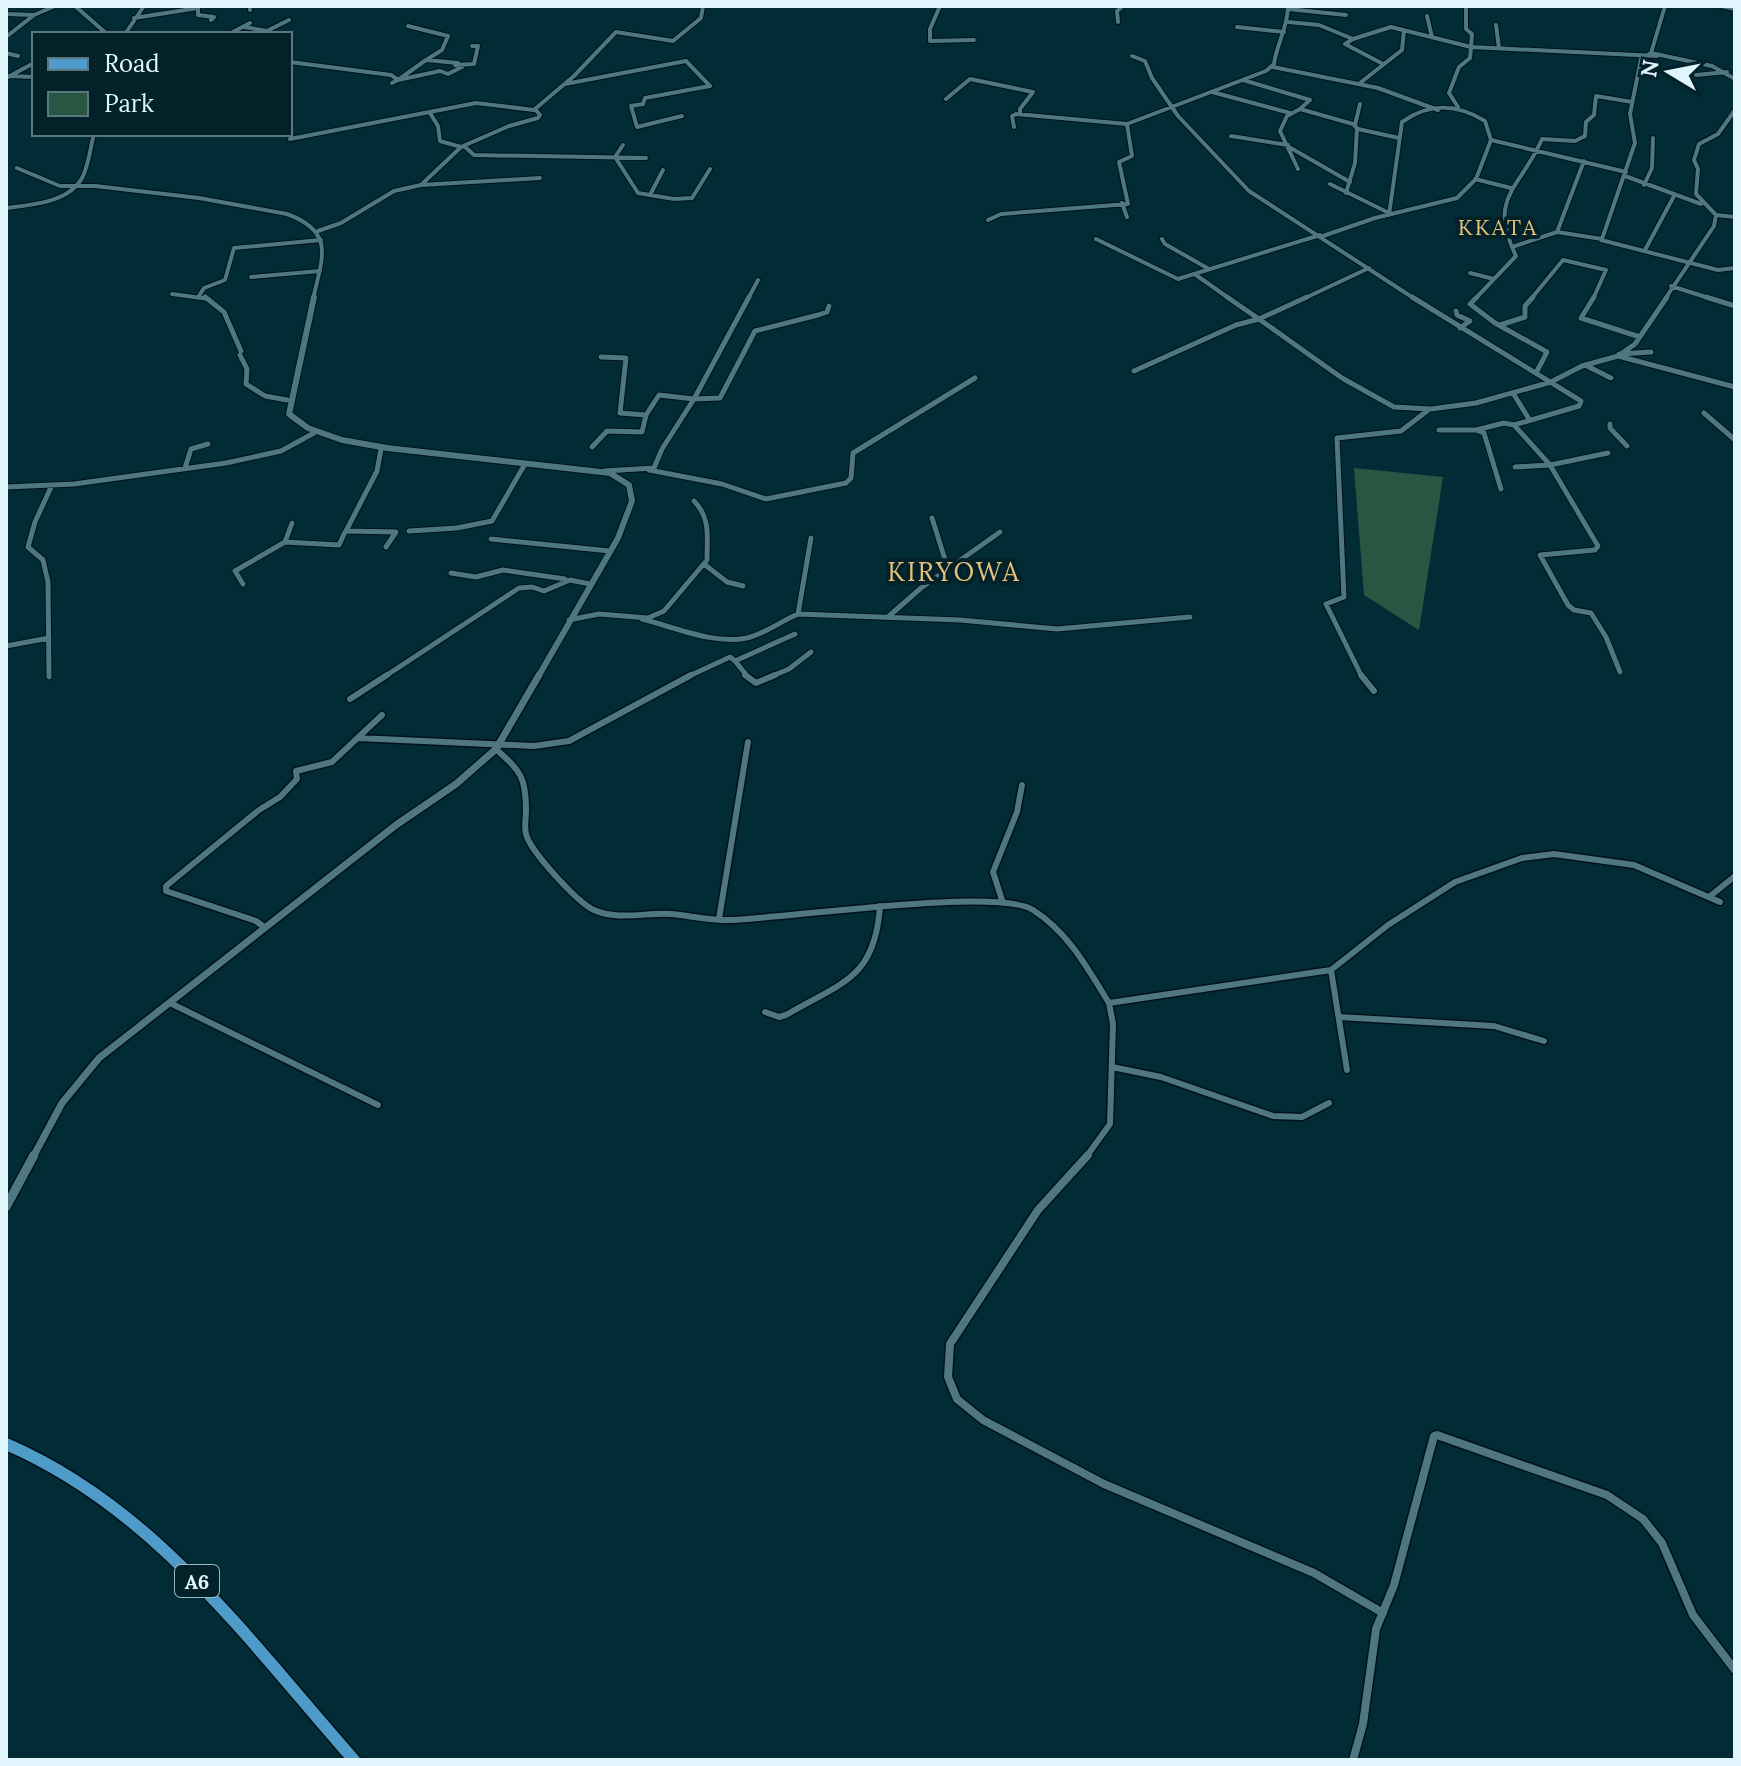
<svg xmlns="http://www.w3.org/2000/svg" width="1741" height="1766" font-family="Lora,serif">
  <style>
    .green { fill: #275742 }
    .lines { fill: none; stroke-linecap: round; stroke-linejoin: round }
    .minor-far3-casing { stroke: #011318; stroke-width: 6 }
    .minor-far2-casing { stroke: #011318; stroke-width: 7 }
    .minor-far1-casing { stroke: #011318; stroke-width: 9 }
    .minor-casing { stroke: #011318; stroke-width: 11 }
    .tertiary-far3-casing { stroke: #011318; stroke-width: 6 }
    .tertiary-far2-casing { stroke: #011318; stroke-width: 8 }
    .tertiary-far1-casing { stroke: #011318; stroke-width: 10 }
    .tertiary-casing { stroke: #011318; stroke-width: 12 }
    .primary-casing { stroke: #011318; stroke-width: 15 }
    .minor-far3 { stroke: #4f7782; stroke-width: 4 }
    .minor-far2 { stroke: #4f7782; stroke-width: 5 }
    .minor-far1 { stroke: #4f7782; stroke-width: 6 }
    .minor { stroke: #4f7782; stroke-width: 8 }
    .tertiary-far3 { stroke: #4f7782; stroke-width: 4 }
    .tertiary-far2 { stroke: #4f7782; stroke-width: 6 }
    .tertiary-far1 { stroke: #4f7782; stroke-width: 7 }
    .tertiary { stroke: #4f7782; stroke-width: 9 }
    .primary { stroke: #4e9ac8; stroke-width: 12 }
    .labels { text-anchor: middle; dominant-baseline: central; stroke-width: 8; stroke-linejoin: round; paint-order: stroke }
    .shield { fill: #032129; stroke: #9eb6bd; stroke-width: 2 }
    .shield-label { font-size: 20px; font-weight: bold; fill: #e1f6fc }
    .far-quarter-label { font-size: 22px; letter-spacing: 2px; fill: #e5c078; stroke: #032129 }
    .quarter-label { font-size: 26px; letter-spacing: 2px; fill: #e5c078; stroke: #032129 }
  </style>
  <rect width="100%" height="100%" fill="#012c36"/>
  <path class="green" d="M1354,468L1443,477L1419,630L1364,595Z"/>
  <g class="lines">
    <defs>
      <path id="minor-far3" d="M250,6V10
        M940,6L930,29V41L974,40
        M1665,6L1651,53L1712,66L1735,79
        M1721,6L1735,9
        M1288,9L1346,15
        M6,14L34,15
        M1427,16L1432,37
        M134,18L198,8V15L214,17L211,20
        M1118,22L1117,11L1123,6
        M1288,22L1319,25L1353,39L1391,27L1471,47L1472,34L1466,29V6
        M1496,25L1499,48
        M408,26L448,36L442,50L426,60
        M244,27L267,31L289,20
        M1237,27L1284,32
        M125,34L144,6
        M229,34L250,23
        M6,37L34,15L55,6
        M1353,39L1345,44L1383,64
        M6,53L18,56
        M1132,56L1145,61L1152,78L1178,116L1249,191L1415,299
        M290,62L391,75L398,80L392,83
        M1273,67L1378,88L1438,110
        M1696,75L1727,72
        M9,76L34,77
        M6,78L34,63
        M398,80L440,71L448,74L462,67L455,65L474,64L478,46H472
        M398,80L426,60L458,63
        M1243,80L1310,100L1300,109
        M1360,83L1402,50L1404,30
        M565,84L686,61L710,86L645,98L643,104L631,106L637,127L682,116
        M1212,92L1290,113
        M946,99L970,79L1033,92L1020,109V114
        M1458,107L1449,93L1459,67L1470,58L1471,47L1657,56
        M430,113L438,126L440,141L461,147
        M1355,125L1360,104
        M1014,127L1012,116L1016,114L1127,124L1266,71L1274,64C1277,43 1288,27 1288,6
        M1231,136L1288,145
        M290,139L476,103L534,110
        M623,145L615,157L638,193L674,199L692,198L710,169
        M464,146L474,155L646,158
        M1289,147L1350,182
        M17,168L60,186H95
        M1298,169L1280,131L1287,116L1300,109L1353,124L1358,129L1399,138
        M1625,176L1701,204
        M1475,179L1511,188
        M1330,184L1387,212
        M421,185L540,178
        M1644,185L1652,168L1653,138
        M1346,193L1355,163L1357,128
        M650,195L663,170
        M1122,203L1127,217
        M1389,215L1402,122C1430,102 1457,104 1485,121L1491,140L1626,172
        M1716,215L1735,217
        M988,220L1001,214L1128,204L1119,162L1132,156L1127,124
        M318,231L341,223L394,191L421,185L461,147L509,126L538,118L540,115L535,109L574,76L616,32L673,41L701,18L703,6
        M1557,232L1584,161
        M1323,236L1375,218L1457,198L1476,179L1491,140
        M1096,239L1178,279L1320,235
        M1162,239L1165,244L1209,269
        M1601,240L1718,270L1735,268
        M1512,247L1557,232L1602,239L1635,143L1630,114L1641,59L1651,53
        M1645,250L1674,196
        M1470,273L1494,279
        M1196,275L1230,299
        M251,277L320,271
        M1671,286L1712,299
        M172,294L209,299
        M199,296L204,288L225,280L234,248L321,240
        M748,299L758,280
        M1303,299L1369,268
        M1475,299L1516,256C1487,196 1520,190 1542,139L1575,141L1585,136L1586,122L1594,115L1596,96L1632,102
        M1531,299L1563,260L1606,270L1593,299
        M1665,299L1714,226L1716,215L1696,194L1698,169L1694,160L1699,144L1718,134L1735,110"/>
      <path id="minor-far2" d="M205,297L224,312L241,351
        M749,297L694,399L720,398L755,331L818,315L827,312L829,306
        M1227,297L1259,319L1307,297
        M1412,297L1581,401L1579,406L1514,425L1504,423L1476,430L1484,433L1501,489
        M1477,297L1470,304L1495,323L1547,352L1536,373
        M1594,297L1581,318L1640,337
        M1706,297L1735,306
        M1456,311L1457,315L1470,321L1460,328
        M1500,325L1525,317V306L1533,297
        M1619,354L1651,352
        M240,355L247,369L246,384L265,396L287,400
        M1618,356L1735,387
        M601,357L626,358L620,413L646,415L659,395L694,399L662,449L654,468L604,471
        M1585,365L1611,378
        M1134,371L1236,325L1259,319L1342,378L1394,407L1431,409L1476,403L1551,382L1582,366L1618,356L1635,344L1667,297
        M1513,393L1529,419
        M1704,413L1735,440
        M1610,424V428L1627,446
        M1514,425L1550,465L1598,546L1595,550L1540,555L1568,605L1574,610L1591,613L1606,637L1620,672
        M1439,430H1476
        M592,447L607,431L642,432L646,415
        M381,449L377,471L346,531L396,532L386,547
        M1515,467L1550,465L1608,453
        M185,468L191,449L208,444
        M649,470L722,484L766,499L846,483L851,478L853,453L975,378
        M6,487L74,484L226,463L281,451L314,433
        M932,518L948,569
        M409,531L457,528L492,521L525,464
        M491,539L610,551
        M285,542L339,545L345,532
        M285,542L292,523
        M704,564L727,582L743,586
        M451,573L476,577L503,570L565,579
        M243,584L235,571L285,542
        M798,614L960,620L1057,629L1190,617
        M888,617L921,588L1000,532
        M642,619C674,627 714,645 747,638C765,634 781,621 798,614L811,538
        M569,620L599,614L648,618L664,611L707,560C707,538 711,518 694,501
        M6,646L49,638
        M735,661L748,677
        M49,677L48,582L43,560L28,547L35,522L52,485
        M384,677L519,588L532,587L544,591L570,580L590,584
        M687,677L730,657L735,661L795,634
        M770,677L789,669L811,652
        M1362,677L1326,604L1344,597L1337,438L1401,431L1427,411"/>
      <path id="minor-far1" d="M745,675L756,683L775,675
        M1361,675L1374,691
        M350,699L387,675
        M358,738L534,746L569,741L691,675
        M496,749C520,771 526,776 526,810C526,817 524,827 526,834C530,851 578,903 594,910C618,921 647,912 672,914C692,916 712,921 732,920C786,918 998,887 1033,910C1068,932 1088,969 1109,1003
        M1709,897L1735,876
        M1003,903L993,872L1017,812L1022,785
        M719,919L748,742
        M264,927L256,921L166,891V886L259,810L280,797L297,779L296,771L332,762L382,715
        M1331,970L1347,1070
        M170,1003L378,1105
        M765,1012L779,1017L786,1015C842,982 875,979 880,906
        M1339,1017L1494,1026L1544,1041
        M1112,1067L1161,1077L1273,1116L1302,1117L1329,1103
        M1086,1157L1110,1124L1113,1024L1109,1003L1331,970L1388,925L1455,882L1522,858L1554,854L1634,865L1720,902"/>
      <path id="minor" d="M1088,1155L1038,1210L950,1344L948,1377L957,1399L983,1420L1104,1484L1314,1573L1383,1613
        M1353,1760L1363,1724L1376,1629L1394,1585L1434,1436L1437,1435L1607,1495L1643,1519L1662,1543L1693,1615L1735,1670"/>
      <path id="tertiary-far3" d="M75,6L107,34
        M95,186L199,198L287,214C336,232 322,258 313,299
        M6,208C31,205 68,203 82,178C89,165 90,148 94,134"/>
      <path id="tertiary-far2" d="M314,297L289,414L308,428L342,440L387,448L610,473L629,485L632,501L618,538L538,677"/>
      <path id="tertiary-far1" d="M33,1157L62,1103L99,1058L396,825L456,784L496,749L539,675"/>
      <path id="tertiary" d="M6,1207L34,1155"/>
      <path id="primary" d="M6,1444C155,1508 249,1641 354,1760"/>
    </defs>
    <use href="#minor-far3" class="minor-far3-casing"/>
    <use href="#minor-far2" class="minor-far2-casing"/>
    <use href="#minor-far1" class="minor-far1-casing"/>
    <use href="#minor" class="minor-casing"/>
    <use href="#tertiary-far3" class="tertiary-far3-casing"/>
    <use href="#tertiary-far2" class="tertiary-far2-casing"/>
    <use href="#tertiary-far1" class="tertiary-far1-casing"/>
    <use href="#tertiary" class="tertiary-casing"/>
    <use href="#primary" class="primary-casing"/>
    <use href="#minor-far3" class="minor-far3"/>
    <use href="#minor-far2" class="minor-far2"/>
    <use href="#minor-far1" class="minor-far1"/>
    <use href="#minor" class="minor"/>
    <use href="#tertiary-far3" class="tertiary-far3"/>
    <use href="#tertiary-far2" class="tertiary-far2"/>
    <use href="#tertiary-far1" class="tertiary-far1"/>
    <use href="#tertiary" class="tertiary"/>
    <use href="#primary" class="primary"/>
  </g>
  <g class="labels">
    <rect class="shield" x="175" y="1565" width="44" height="32" rx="6"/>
    <g class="shield-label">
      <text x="197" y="1581">A6</text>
    </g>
    <g class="far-quarter-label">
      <text x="1498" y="227">KKATA</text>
    </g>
    <g class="quarter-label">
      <text x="954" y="571">KIRYOWA</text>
    </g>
  </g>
  <rect width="1741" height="1766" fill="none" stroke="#e1f6fc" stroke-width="16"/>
  <rect x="32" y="32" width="260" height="104" fill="#032129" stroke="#5c767d" stroke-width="2"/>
  <rect x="48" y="58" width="40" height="12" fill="#4e9ac8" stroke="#5c767d" stroke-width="2"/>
  <text x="104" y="72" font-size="24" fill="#e1f6fc">Road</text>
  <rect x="48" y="92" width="40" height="24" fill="#275742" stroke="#5c767d" stroke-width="2"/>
  <text x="104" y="112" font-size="24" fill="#e1f6fc">Park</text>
  <g transform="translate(1669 72) rotate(280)" stroke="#032129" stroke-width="6" paint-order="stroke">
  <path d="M0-6L14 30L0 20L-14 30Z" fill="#e1f6fc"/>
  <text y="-12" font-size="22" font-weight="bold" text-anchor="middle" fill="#e1f6fc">N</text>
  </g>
</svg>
